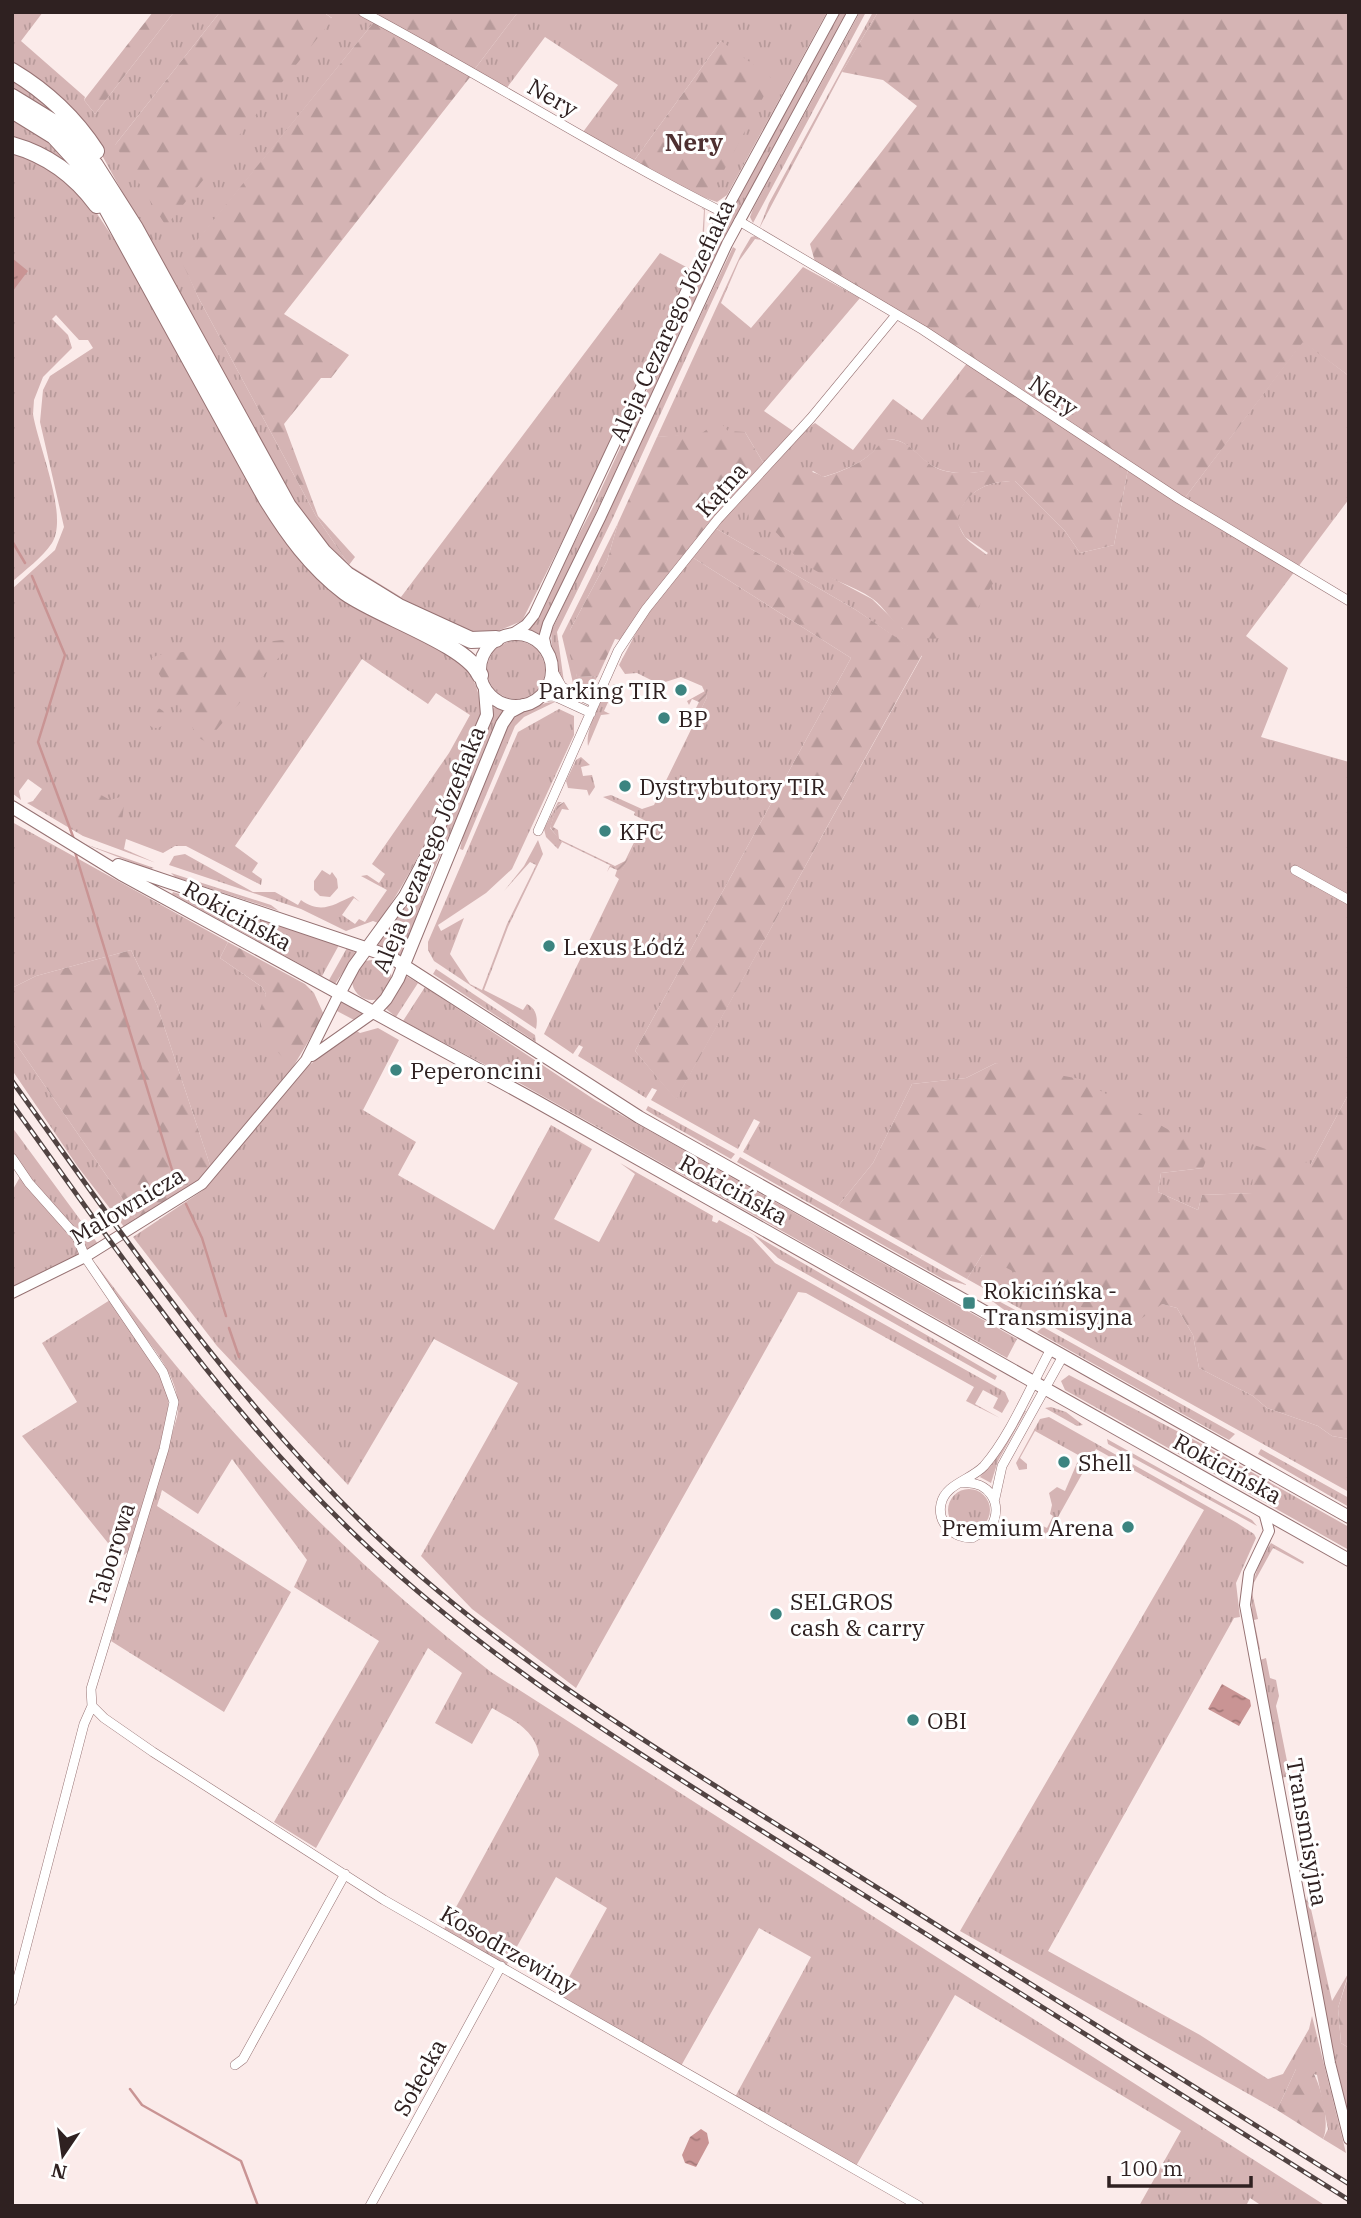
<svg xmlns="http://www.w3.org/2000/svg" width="1361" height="2218" font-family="'IBM Plex Serif',serif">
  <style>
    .grass { fill: url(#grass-tufts) }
    .forest { fill: url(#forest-firs) }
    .garden { fill: url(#garden-furrows) }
    .water { fill: url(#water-ripples) }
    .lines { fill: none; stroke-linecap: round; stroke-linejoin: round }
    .stream { stroke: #c99494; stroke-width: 2.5 }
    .minor-casing { stroke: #967273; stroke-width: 10 }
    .tertiary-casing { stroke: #967273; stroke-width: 12 }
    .secondary-casing { stroke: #967273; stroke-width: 14 }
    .motorway-casing { stroke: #967273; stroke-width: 18 }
    .minor { stroke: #fff; stroke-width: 9 }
    .tertiary { stroke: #fff; stroke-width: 10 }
    .secondary { stroke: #fff; stroke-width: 12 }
    .motorway { stroke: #fff; stroke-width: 16 }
    .rail-casing { stroke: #514342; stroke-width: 5 }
    .rail { stroke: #fff; stroke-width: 2.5; stroke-dasharray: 8; stroke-linecap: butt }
    .poi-dot { fill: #3c8480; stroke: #fff; stroke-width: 2.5 }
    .labels { text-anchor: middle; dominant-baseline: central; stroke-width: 6; stroke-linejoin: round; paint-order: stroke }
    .street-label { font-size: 23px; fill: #2f2121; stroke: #fff }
    .poi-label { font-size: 23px; fill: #2f2121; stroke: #fff; text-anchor: start }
    .neighbourhood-label { font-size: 24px; font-weight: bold; fill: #4e3031; stroke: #fff }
  </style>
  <defs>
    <pattern id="grass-tufts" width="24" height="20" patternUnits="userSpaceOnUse" patternTransform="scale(1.75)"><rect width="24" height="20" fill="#d5b4b4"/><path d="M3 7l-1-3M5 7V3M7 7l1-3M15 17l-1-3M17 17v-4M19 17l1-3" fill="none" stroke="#b79a9a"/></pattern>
    <pattern id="forest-firs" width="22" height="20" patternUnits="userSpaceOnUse" patternTransform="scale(1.75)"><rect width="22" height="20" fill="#d5b4b4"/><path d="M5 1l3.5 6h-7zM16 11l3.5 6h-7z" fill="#b79a9a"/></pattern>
    <pattern id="garden-furrows" width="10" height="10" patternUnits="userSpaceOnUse" patternTransform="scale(1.75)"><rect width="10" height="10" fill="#d5b4b4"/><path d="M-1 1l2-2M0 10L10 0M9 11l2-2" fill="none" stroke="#b79a9a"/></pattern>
    <pattern id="water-ripples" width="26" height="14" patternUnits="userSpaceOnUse" patternTransform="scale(1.75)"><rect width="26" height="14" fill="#c99494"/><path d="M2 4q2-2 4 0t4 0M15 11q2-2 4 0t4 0" fill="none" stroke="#a47878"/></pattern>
  </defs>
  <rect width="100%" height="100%" fill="#fbebea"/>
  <path class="grass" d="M12,12H43L21,41L85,97L84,100L95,114L174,12H220L115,145L332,18L323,12H356L374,22L182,260L198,297L316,516L349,565L401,597L660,253L690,269L702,242L704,210L701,208L705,209L704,233L707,234L580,506L522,621L490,634L478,635L400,600L339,560L298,511L87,128L47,85L12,62Z
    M518,12H827L727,195L717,202L694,194L721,41L633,162L583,132L618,85L545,37L506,89L474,70Z
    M839,12H847L725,237L719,234Z
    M860,12H866L753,223L750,217L753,209Z
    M873,12H878L842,72L759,229L769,203Z
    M12,76L70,124L12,92Z
    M12,116L45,136L89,187L12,140Z
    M12,151L59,174L96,212L358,608L463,661C473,676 481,694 481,713C451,785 424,858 378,923L373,921L346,931L301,909L169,865L174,856L185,854L253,892H275L298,905L301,900C322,915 334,904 353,896L360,902L354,898L342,915L355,924L359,919L365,922L387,890L361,876L367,875L379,883L385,874L372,864L449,753L470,715L436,693L428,704L362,659L235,846L258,863L252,872L262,879L261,885L186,846H175L163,853L126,839L124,849L156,863L83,836L27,803L33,801L42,789L28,779L19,791L21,800L12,793V589L55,550L64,527L40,422L43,390L50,376L93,348L88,340H79L56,315L52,319L68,335L72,348L43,377L34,400L33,414C38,446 69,516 52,543C42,558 25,570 12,582Z
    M755,236L761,240L755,239L739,261L721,303L751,328L803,267L860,298L764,411L793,431L764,464L745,432L657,437L741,254L751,237Z
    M717,239L723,242L539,634L529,629L591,511Z
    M733,247L736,249L612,520L557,632L564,682C557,671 549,643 552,630Z
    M1303,341L1349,376V499L1298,567L1184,499Z
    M968,362L990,377L986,471C969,474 947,475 931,465C914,454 908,438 885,439C868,461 849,469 823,477L813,471L766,524L775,529L804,563L872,599L903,629L988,553L965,537L956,521C964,492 986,481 1015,481L1065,531L1080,553L1114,545L1128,469L1295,571L1246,636L1288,668L1261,737L1349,762V1093L1311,1164L1252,1193L1202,1195L1198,1210L1158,1192L1161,1173L1203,1168L996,1063L966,1078L912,1084L873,1163L838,1206L743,1152L760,1122L754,1119L738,1149L651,1100L657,1090L652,1088L646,1098L578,1056L583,1047L579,1045L573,1054L544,1034L619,879L615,876L617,870L610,867L607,872L610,865L622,870L646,821L634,815L635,812L603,797L611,795L642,809L654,805L707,697L702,686L681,677L659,684L637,673L625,674L619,665L647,612L692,557L851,658L635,1051L676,1099L922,656L856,610L715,528L809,427L815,423L853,450L893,399L922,420Z
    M618,523L607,561L570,630L577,677L598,676L592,685L582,689L573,683L562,636Z
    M487 670a29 29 0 1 1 58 0a29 29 0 1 1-58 0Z
    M614,684L624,687L616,685L604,711L610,714L601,715L588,746C585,730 601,695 614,684Z
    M555,702L524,717L515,726L463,850L460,849L466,824L510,722C518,713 543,701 555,702Z
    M494,707L504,711L433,872L408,939L387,929Z
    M559,709L574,716V735L512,869L486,893L438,925L441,931L464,918L450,954L470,984L482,990L507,924L536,865L530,862L504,891L524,866L538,840L543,854L508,927L484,990L523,1010L527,1004C537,1009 538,1019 536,1029L434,961L428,950V942L518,732Z
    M581,757L590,765L581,767L583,776L592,775L595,787L589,796L587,790L568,788L566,781L576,760Z
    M558,802H562L557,806L550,828L562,842L558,849L546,837L544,829Z
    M12,822L228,942L220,958L262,987L266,994L265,999L293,1067L211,1168L157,1005L131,950L36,976L12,988Z
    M82,843L154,868L149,869Z
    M322,870L330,875L332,872L337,879L338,888L330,897L320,896L314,890V881Z
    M171,873L271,905L279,911L175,877Z
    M173,892L339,945L322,976L172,894Z
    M382,936L405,948L401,957L376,946Z
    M347,948L356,953L335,984L329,980Z
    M352 980a20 20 0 1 1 40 0a20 20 0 1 1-40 0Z
    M436,969L535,1035L536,1042L433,974Z
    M406,976L418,983L396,1017L385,1008Z
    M425,987L595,1100L1017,1339L1007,1358L523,1085L403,1021Z
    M342,1001L363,1013L354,1020L337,1011Z
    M378,1028L399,1040L363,1110L416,1142L398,1175L494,1230L551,1125L592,1149L554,1219L599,1242L635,1174L620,1163L713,1216L712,1221L717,1223L719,1220L752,1238L775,1263L1005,1392L1009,1401L1002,1413L993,1408L998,1398L983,1390L975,1404L1000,1418L966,1401L974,1387L806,1293L798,1292L576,1688L472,1609L421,1556L518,1383L434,1339L348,1485L217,1346L133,1237L202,1191L308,1066L355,1030L360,1033Z
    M12,1038L137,1220L125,1228L78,1167L12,1070Z
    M648,1106L735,1154L731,1159L654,1115L646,1110Z
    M12,1127L98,1244L87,1250L82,1238L21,1167L12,1152Z
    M740,1157L967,1285L943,1279L737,1162Z
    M20,1177L69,1230L81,1253L12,1289V1191Z
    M722,1216L997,1376L995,1380L778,1258L754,1235Z
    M982,1255L1177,1308L1193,1335L1199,1368L1253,1396L1267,1408L1318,1426L1332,1436L1349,1439V1492L967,1279Z
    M96,1264C211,1418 338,1553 491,1672L1326,2206H1262L1250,2198L1246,2206H1139L1181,2131L955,1995L856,2166L735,2097L811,1957L759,1928L681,2066L558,1997L607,1908L556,1877L506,1966L443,1931L539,1755C535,1730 513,1720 492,1708L472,1744L435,1723L462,1673L428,1648L316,1848L274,1822L379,1641L294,1587L307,1560L232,1459L198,1514L162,1490L157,1506L291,1592L224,1712L111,1641L177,1417C188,1363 111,1313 96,1264Z
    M993,1298L1028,1317L1025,1325L992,1301Z
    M110,1300C134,1335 178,1378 167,1422L129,1551L124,1555L112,1548L22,1436L77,1402L42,1343Z
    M1043,1327L1235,1434L1229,1440L1037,1332Z
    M1069,1375L1200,1443L1349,1527V1550L1065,1390L1061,1381Z
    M1051,1407L1066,1412L1083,1425L1077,1426L1045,1408Z
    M1023,1409L1026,1411L998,1461L991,1483L980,1477L996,1458Z
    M1049,1417L1237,1523L1254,1534L1256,1538L1236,1583L1240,1617L1234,1618L1048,1951L1200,2035L1268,2079L1283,2074L1309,2029L1312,2016L1346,2153L1323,2139L1328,2129L1317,2075L1296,2069L1277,2110L960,1931L1204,1510L1096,1449L1048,1535L1043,1532V1526L1047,1528L1053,1516L1050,1514L1052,1505L1049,1493L1057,1487L1065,1491L1080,1456L1035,1431L1020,1458L1027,1464V1469L1019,1470L1016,1463L1040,1419Z
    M1107,1439L1252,1520L1257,1526L1108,1444Z
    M1261,1449L1349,1498V1507L1258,1454Z
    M948 1510a21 21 0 1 1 42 0a21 21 0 1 1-42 0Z
    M1271,1543L1304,1562L1303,1564L1273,1548L1251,1588L1258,1619L1254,1620L1260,1649L1258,1652C1250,1606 1245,1584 1271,1543Z
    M1266,1658L1270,1678L1276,1680L1279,1696L1276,1706L1290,1776L1281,1778L1260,1660Z
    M1308,1896L1332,2001L1349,1972L1338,2008L1341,2043L1349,2048V2120L1325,2015L1305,1904Z"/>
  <path class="forest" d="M153,12H174L95,114L84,100Z
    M220,12H323L333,19L166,226L115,145Z
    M381,12H518L474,70L378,15Z
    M878,12H1349V376L1303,342L1184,499L815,262L810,244L917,106L883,80L842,72Z
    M374,22L471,76L284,314L349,355L331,378H321L284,424L318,516L355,557L349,565L316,516L198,297L181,260Z
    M721,41L773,79L716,185L694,194L633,162Z
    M990,377L1128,469L1114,545L1080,553L1065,531L1015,481C986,481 964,492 957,521C959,526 962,533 965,537C977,551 998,555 996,578C976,613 952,659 903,629C892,622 884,607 873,599C852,584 823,578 802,562C780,543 783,526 749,522L748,508C765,482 792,459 824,477C849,469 868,461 884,439C908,438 914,453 931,465C946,475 968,474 985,471L944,410Z
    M719,421L728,431L745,432L764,464L643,606L620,640L615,639L598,676L577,677L567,641L570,630L607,561L618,523L657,437L702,433Z
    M715,528L856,610L922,655L676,1100L635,1051L851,658L692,557Z
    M282,640L286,641L287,648L206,742L199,738L152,663V658L158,655Z
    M146 718a10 10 0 1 1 20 0a10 10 0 1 1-20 0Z
    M87,787L110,800L120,797L124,804L122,822C113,821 88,797 87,787Z
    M228,942L305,984L314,993L324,1015L293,1067C280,1056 260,1034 259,1015C259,1008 264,1001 266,994L262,987L220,958Z
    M131,950L157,1005L211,1168L199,1181L137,1220L12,1038V988L36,976Z
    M996,1063L1080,1079L1209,1153L1203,1168L1161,1173L1158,1192L1198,1210L1202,1195L1252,1193L1254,1145L1311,1164L1349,1093V1439L1332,1436L1318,1426L1267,1408L1253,1396L1199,1368L1193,1335L1177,1308L1162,1304L1125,1330L982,1255L967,1279L838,1206L873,1163L912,1084L966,1078Z
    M1349,1974V2048L1341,2043L1338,2008Z
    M1309,2066C1320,2079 1331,2123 1323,2139L1277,2110L1296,2069Z"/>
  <path class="garden" d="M705,691L707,697L696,720L695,710L699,702L692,699L689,705L687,701Z
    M564,802L569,810L562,809L553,827L558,830L559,839L615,866L625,861L641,828L637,821H646L622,871L560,841L550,827L557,806Z"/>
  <path class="water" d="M12,258L28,271L12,292Z
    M1222,1684L1250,1700L1251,1706L1239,1726L1208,1709Z
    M701,2129L707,2133L709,2143L696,2167L685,2163L682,2155L690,2137Z"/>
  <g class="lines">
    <path class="stream" d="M12,541L25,563
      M32,576L65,655L38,742L75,842
      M75,852L177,1186
      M186,1204L202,1238L226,1316
      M229,1328L239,1357
      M130,2089L142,2105L241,2161L258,2206"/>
    <defs>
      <path id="minor" d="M363,12C485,77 601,151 724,213
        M739,221L923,330L1179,499L1349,601
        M551,668L562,687L595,703
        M539,697L554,696L591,713
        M538,831L618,651L646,609L718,519L811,418L896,315
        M1295,870L1349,900
        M12,1158L29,1183L77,1237L85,1257L163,1372L174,1402L164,1449L91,1689L92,1706L84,1724L12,2001
        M962,1483C989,1480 1004,1504 991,1527L972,1538C954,1538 937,1524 941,1504C945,1484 971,1480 984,1466C1011,1435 1031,1385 1051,1349
        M995,1498L1002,1466L1063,1356
        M92,1706L104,1718L153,1752L384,1900L919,2206
        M235,2065L243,2059L345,1874
        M370,2206L501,1966"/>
      <path id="tertiary" d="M512,634L526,625L534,615L713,234L834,12
        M547,652L544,638L548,624L601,516L727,244L853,12
        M312,1056L373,1013
        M12,1293L85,1257L202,1184L306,1060L339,994
        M1264,1512L1269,1531L1249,1573L1245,1605L1330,2063L1349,2139"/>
      <path id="secondary" d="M480 670a36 36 0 1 1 72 0a36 36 0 1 1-72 0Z
        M12,807L121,874L534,1100L1349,1560
        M118,865L389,956L639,1117L1349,1517
        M339,994L354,966L405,896L428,853L487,715L485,690
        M373,1013L386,999L398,979L502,724L510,712L523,705"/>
      <path id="motorway" d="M12,71C47,92 74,117 96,151
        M12,97L61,127L95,165L135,228L288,506L323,552L347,575L399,607L471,640L496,639
        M12,110L54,136L87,172L266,498C288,534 311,566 345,592C376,615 467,644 480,675
        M12,145C48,155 75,175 97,205"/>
    </defs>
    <use href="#minor" class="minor-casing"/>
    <use href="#tertiary" class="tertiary-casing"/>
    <use href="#secondary" class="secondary-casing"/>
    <use href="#motorway" class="motorway-casing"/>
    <use href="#minor" class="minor"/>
    <use href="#tertiary" class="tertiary"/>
    <use href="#secondary" class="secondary"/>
    <use href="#motorway" class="motorway"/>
    <defs>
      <path id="rail" d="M12,1081C126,1239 234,1401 375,1535C508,1661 665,1754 819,1851C996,1962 1172,2073 1349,2184
        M12,1104C123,1258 230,1419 370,1549C503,1673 659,1766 813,1863C992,1975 1170,2088 1349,2200"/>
    </defs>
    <use href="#rail" class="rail-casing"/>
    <use href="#rail" class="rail"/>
  </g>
  <g class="poi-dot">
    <circle cx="681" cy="690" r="7"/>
    <circle cx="664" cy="718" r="7"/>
    <circle cx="625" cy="786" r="7"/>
    <circle cx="605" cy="831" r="7"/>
    <circle cx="549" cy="946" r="7"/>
    <circle cx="396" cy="1070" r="7"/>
    <rect x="962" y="1296" width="14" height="14" rx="3.5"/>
    <circle cx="1064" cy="1462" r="7"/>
    <circle cx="1128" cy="1527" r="7"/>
    <circle cx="776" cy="1614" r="7"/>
    <circle cx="913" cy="1720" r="7"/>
  </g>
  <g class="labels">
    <g class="street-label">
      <text transform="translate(553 97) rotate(30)">Nery</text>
      <text transform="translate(671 320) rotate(-65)">Aleja Cezarego Józefiaka</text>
      <text transform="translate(1054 395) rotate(34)">Nery</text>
      <text transform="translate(721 489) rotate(-48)">Kątna</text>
      <text transform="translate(428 849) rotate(-68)">Aleja Cezarego Józefiaka</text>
      <text transform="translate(238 915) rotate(29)">Rokicińska</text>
      <text transform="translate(734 1189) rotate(29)">Rokicińska</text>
      <text transform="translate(127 1205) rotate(-31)">Malownicza</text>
      <text transform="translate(1228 1468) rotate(29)">Rokicińska</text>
      <text transform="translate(111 1554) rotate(-73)">Taborowa</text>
      <text transform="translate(1308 1832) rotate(80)">Transmisyjna</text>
      <text transform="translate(509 1949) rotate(30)">Kosodrzewiny</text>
      <text transform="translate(419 2077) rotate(-61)">Sołecka</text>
    </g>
    <g class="poi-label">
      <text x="667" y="690" text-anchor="end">Parking TIR</text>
      <text x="678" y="718">BP</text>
      <text x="639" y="786">Dystrybutory TIR</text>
      <text x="619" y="831">KFC</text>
      <text x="563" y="946">Lexus Łódź</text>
      <text x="410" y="1070">Peperoncini</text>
      <text x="983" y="1290">Rokicińska -<tspan x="983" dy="26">Transmisyjna</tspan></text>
      <text x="1078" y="1462">Shell</text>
      <text x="1114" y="1527" text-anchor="end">Premium Arena</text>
      <text x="790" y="1601">SELGROS<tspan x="790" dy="26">cash &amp; carry</tspan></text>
      <text x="927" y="1720">OBI</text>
    </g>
    <g class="neighbourhood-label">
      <text x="694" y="142">Nery</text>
    </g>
  </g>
  <rect width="1361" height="2218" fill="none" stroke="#2f2121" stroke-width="28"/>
  <g transform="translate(63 2155) rotate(193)" stroke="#ffffff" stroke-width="5" paint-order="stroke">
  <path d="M0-5L12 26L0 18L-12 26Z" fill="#2f2121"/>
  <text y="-10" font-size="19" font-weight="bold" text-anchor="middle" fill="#2f2121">N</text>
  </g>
  <path d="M1109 2176v10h142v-10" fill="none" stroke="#2f2121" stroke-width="3.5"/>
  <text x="1120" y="2176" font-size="21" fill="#2f2121" stroke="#ffffff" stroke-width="5" paint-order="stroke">100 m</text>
</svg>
